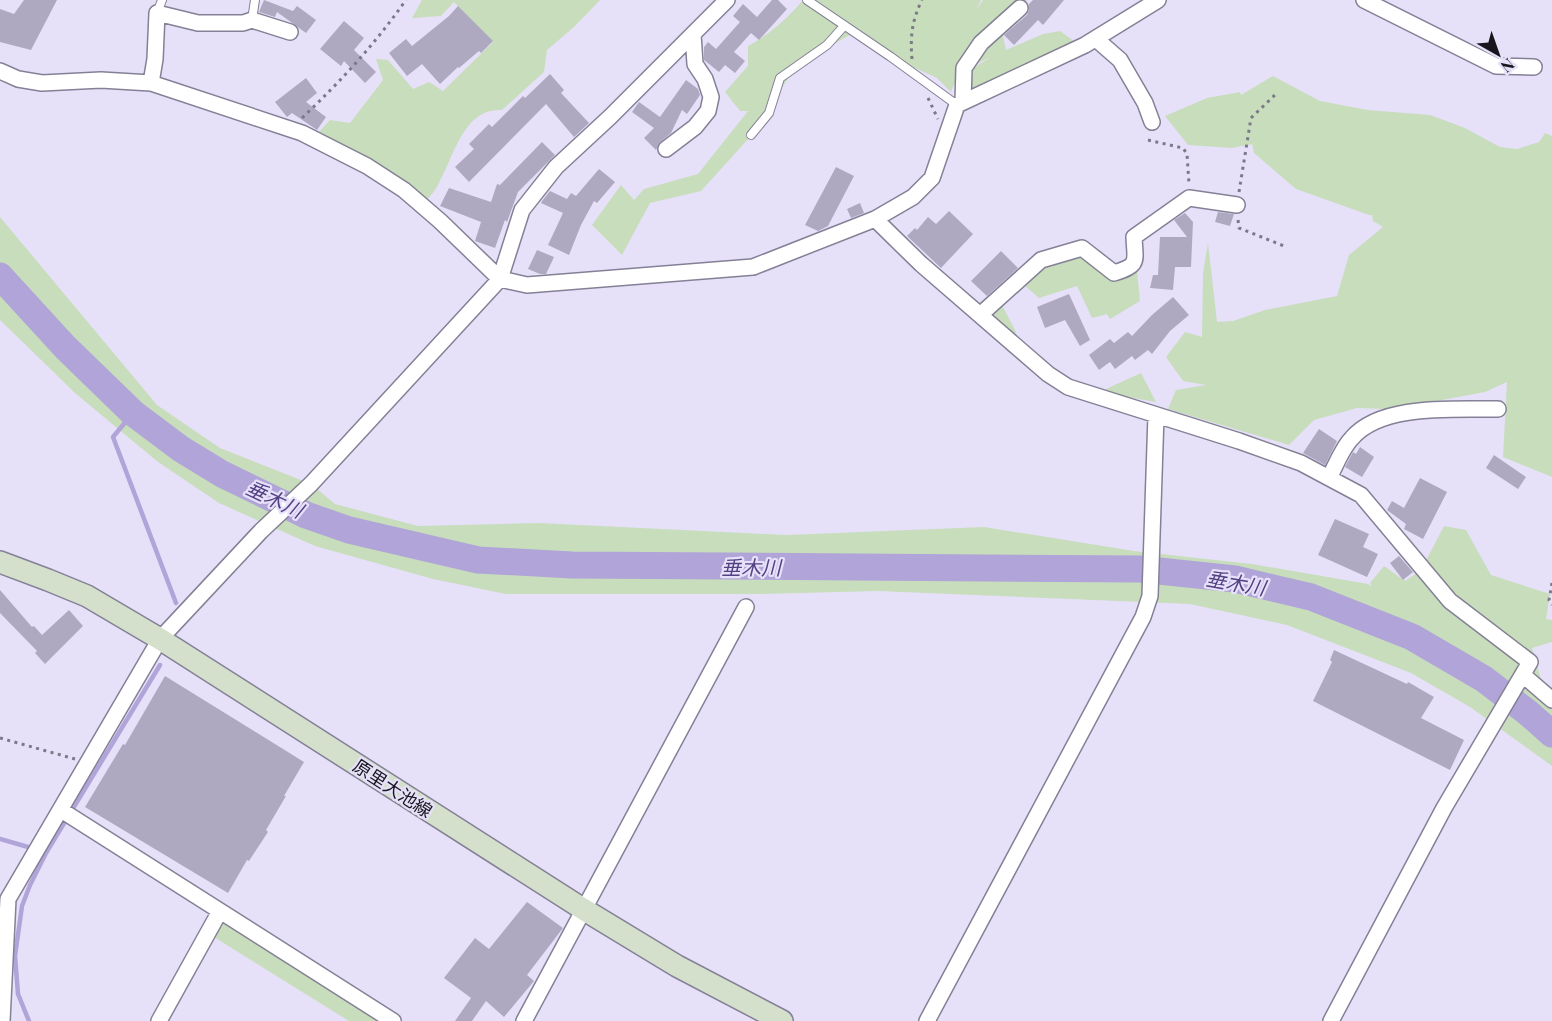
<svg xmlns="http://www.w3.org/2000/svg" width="1552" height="1021" font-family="'Playfair Display','Noto Sans JP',serif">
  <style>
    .green { fill: #c8ddbc }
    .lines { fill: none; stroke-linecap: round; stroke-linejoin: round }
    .stream { stroke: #b0a4d9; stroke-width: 4.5 }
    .river { stroke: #b0a4d9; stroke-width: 27 }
    .building { fill: #aea9c0 }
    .service-casing { stroke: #848096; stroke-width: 10 }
    .minor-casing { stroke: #848096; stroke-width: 18 }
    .secondary-casing { stroke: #848096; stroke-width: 24 }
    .path { stroke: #7b7888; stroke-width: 3; stroke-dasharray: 3 4.5; stroke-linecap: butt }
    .service { stroke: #fff; stroke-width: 8 }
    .minor { stroke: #fff; stroke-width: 15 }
    .secondary { stroke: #d4e0cb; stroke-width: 21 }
    .labels { text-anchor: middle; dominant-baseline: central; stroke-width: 4.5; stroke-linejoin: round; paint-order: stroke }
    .street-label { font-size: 18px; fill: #17151d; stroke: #e6e1f9 }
    .water-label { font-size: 20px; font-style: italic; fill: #544183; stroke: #e6e1f9 }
  </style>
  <rect width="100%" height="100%" fill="#e6e1f9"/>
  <path class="green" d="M422,0H600L574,27L547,50L544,72L502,110C463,108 454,157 439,183C436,190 430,196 425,202L316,135L330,120L350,123L383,80L376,59L388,60L413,89L429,82L443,91L493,42L454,2L441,16L412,18Z
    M803,0H981L976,10L983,0H1027L1001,27L1006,50L1043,34L1060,31L1082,47L970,92L968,71L991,57C973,65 958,72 951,92L937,78L891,57L858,30L809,59L791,74L750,137L701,191L650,203L622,255L592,225L621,185L634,200L644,189L698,174L748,111H740L725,92L748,66V46C769,35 788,18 803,0Z
    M1273,76L1320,101L1368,110L1430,115L1465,128L1500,147L1517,149L1539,142L1545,133L1552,136V477L1503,457L1507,382L1485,392L1437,401L1385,409L1357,408L1314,420L1289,445L1168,409L1176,390L1206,385L1183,381L1166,357L1185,332L1202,337L1203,273L1208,243L1217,322L1233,321L1265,310L1337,296L1349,255L1383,227L1373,221L1372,215H1369L1296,189L1254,153L1252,144L1232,148L1188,145L1165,116L1207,98L1240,92L1241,95Z
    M0,217L157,405L220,448L311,484L335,504L418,526L539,523L787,535L984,527L1134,551L1252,564L1368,584L1372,587L1370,583L1384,566L1405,581L1421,570L1444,526L1466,530L1491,575L1550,594L1546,619L1552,620V642L1532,648L1544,690L1552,697V766L1470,707L1411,673L1287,625L1190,604L877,591L757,594H506L433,579L315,546L219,503L158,462L75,393L0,320Z
    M1082,248L1112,277L1137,271L1140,301L1110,319L1107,314L1092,318L1077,286L1039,298L1024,285L1050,263Z
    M1002,305L1016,332L1014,337L987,316Z
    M1141,373L1156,402L1105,393L1106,389Z
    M225,919L394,1021H349L214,937Z"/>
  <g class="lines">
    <path class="stream" d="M133,413L113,437L176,603
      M0,839L35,849
      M29,1021L18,994L15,956L22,906L30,885L46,853L160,665"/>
    <path class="river" d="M0,276L65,347L133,413L181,449L222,474L306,515L349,530L478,560L572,565L1140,569L1235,579L1311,597L1412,637L1484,679L1527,712L1552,734"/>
  </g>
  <path class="building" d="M24,0H57L31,50L0,42V9L14,14Z
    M264,0L293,11L297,6L316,20L306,33L277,12L275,17L259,12Z
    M772,0H778L787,9L759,40L751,33L734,52L745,61L735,73L725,65L719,72L704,60V47L708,42L716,49L740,22L733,16L743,4L757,17Z
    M1033,0H1064L1043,25L1038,20L1014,45L1004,35L1027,15L1029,10V4Z
    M458,6L493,41L481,53L479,51L459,68L458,67L440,84L422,64L407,76L389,53L406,39L412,46L449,16Z
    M344,21L364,38L354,50L376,72L365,83L344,61L341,66L320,49Z
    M550,74L564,90L561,93L589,123L574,137L546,104L469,182L455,167L474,149L469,144L489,124L492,127L523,96L525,98Z
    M306,78L317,93L306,102L326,117L317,130L292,113L287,117L275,102Z
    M686,80L698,89L700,95L687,114L682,110L671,133L660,142L656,150L644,138L654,128L632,112L639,102L660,117Z
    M542,142L555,155L518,192L507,222L505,220L495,248L475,241L481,222L440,206L449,188L491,202L497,184L500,185Z
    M836,167L854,176L828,226L818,231L805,225Z
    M599,169L615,182L597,203L594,201L581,225L569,255L548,245L563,213L541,203L542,201L550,191L567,199L571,193L576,196Z
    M860,203L864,213L851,218L847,209Z
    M949,211L973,234L941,268L907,236L915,228L917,230L928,217L936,224Z
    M1218,212L1234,214L1230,226L1215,222Z
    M1185,213L1193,222L1191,267H1175L1173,290L1150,288L1153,275H1158L1160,237H1187L1174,220Z
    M537,250L554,257L546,274H540L528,269Z
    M1001,251L1018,268L987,296L971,281Z
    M1069,294L1090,340L1080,346L1065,320L1045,328L1037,307Z
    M1173,297L1189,315L1170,331L1152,354L1148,350L1135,360L1132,356L1115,369L1110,362L1099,370L1089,355L1110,339L1114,343L1128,332L1132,336L1152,315Z
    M1319,429L1337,441L1325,465L1303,453Z
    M1360,447L1374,457L1362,477L1345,467L1353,452L1356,454Z
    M1494,455L1526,477L1518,489L1486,468Z
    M1420,478L1447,492L1423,539L1404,529L1406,524L1387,510L1392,501L1404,508Z
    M1335,519L1369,534L1363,547L1378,554L1367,577L1318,555Z
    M1399,556L1413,572L1403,580L1390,563Z
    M0,590L32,627L34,626L42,635L69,610L83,626L45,664L35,653L37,651L0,613Z
    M1334,650L1407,684L1408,682L1434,697L1421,718L1464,740L1450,770L1313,701L1332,662L1330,660Z
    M165,676L304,762L284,796H286L266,830L268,832L249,861L247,860L228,893L85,807L123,744L125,745Z
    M527,902L563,928L527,975L534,981L504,1017L486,1001L472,1021H455L471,998L444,978L475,938L489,949Z"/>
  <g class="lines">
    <defs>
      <path id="service" d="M807,0L891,57L957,105
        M157,13L162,0
        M252,20L255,0
        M751,135L769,113L780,78L827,45L844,26"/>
      <path id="minor" d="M1364,0L1496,66L1534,67
        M1096,39L1120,60L1145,103L1152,122
        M0,71L18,79L42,83L101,80L151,83L302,133L367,166L404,190L440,221L500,279L527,285L753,267L875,219L913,197L932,178L957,105L1085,45L1158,0
        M151,83L155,59L157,13L198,23H243L252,20L290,32
        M963,102L964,68L981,43L1020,8
        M666,149L695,127L708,111L711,97L705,79L695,64L693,34
        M875,219L921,264L1048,374L1068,387L1239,441L1301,463L1361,495L1450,601L1530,662L1444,808L1331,1021
        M980,315L1041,260L1082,248L1114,273C1140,265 1135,262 1134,237L1189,198L1237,205
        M1329,478C1336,465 1342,448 1352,438C1382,403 1456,410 1498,409
        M1523,675L1552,700
        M61,810L393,1021
        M2,1021L8,899L160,639L261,531L311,484L500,279L522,210L556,167L610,117L727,0
        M159,1021L220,911
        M524,1021L746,607
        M927,1021L1143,617L1150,596L1156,415"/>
      <path id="secondary" d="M0,562L48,580L87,596L160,639L583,909L677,966L782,1021"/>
    </defs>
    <use href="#service" class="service-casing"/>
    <use href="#minor" class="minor-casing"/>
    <use href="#secondary" class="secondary-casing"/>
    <path class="path" d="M912,59C910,37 912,20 922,0
      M928,98L938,119
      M302,118C342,80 374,45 406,0
      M1148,140L1183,148L1187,154L1189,184
      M1239,192L1251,118L1278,92
      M1238,220L1239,228L1284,246
      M1552,583L1549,600L1552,605
      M0,738L75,759"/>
    <use href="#service" class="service"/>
    <use href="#minor" class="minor"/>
    <use href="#secondary" class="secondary"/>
  </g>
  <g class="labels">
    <g class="street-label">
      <text transform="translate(393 788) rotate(33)">原里大池線</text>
    </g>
    <g class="water-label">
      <text transform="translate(275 498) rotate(25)">垂木川</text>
      <text x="751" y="566">垂木川</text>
      <text transform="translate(1236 582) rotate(10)">垂木川</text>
    </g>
  </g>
  <g transform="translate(1498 54) rotate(140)" stroke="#e6e1f9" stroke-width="4.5" paint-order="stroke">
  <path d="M0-4.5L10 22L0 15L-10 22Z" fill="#17151d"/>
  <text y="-9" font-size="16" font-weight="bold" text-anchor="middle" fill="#17151d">N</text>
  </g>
</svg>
